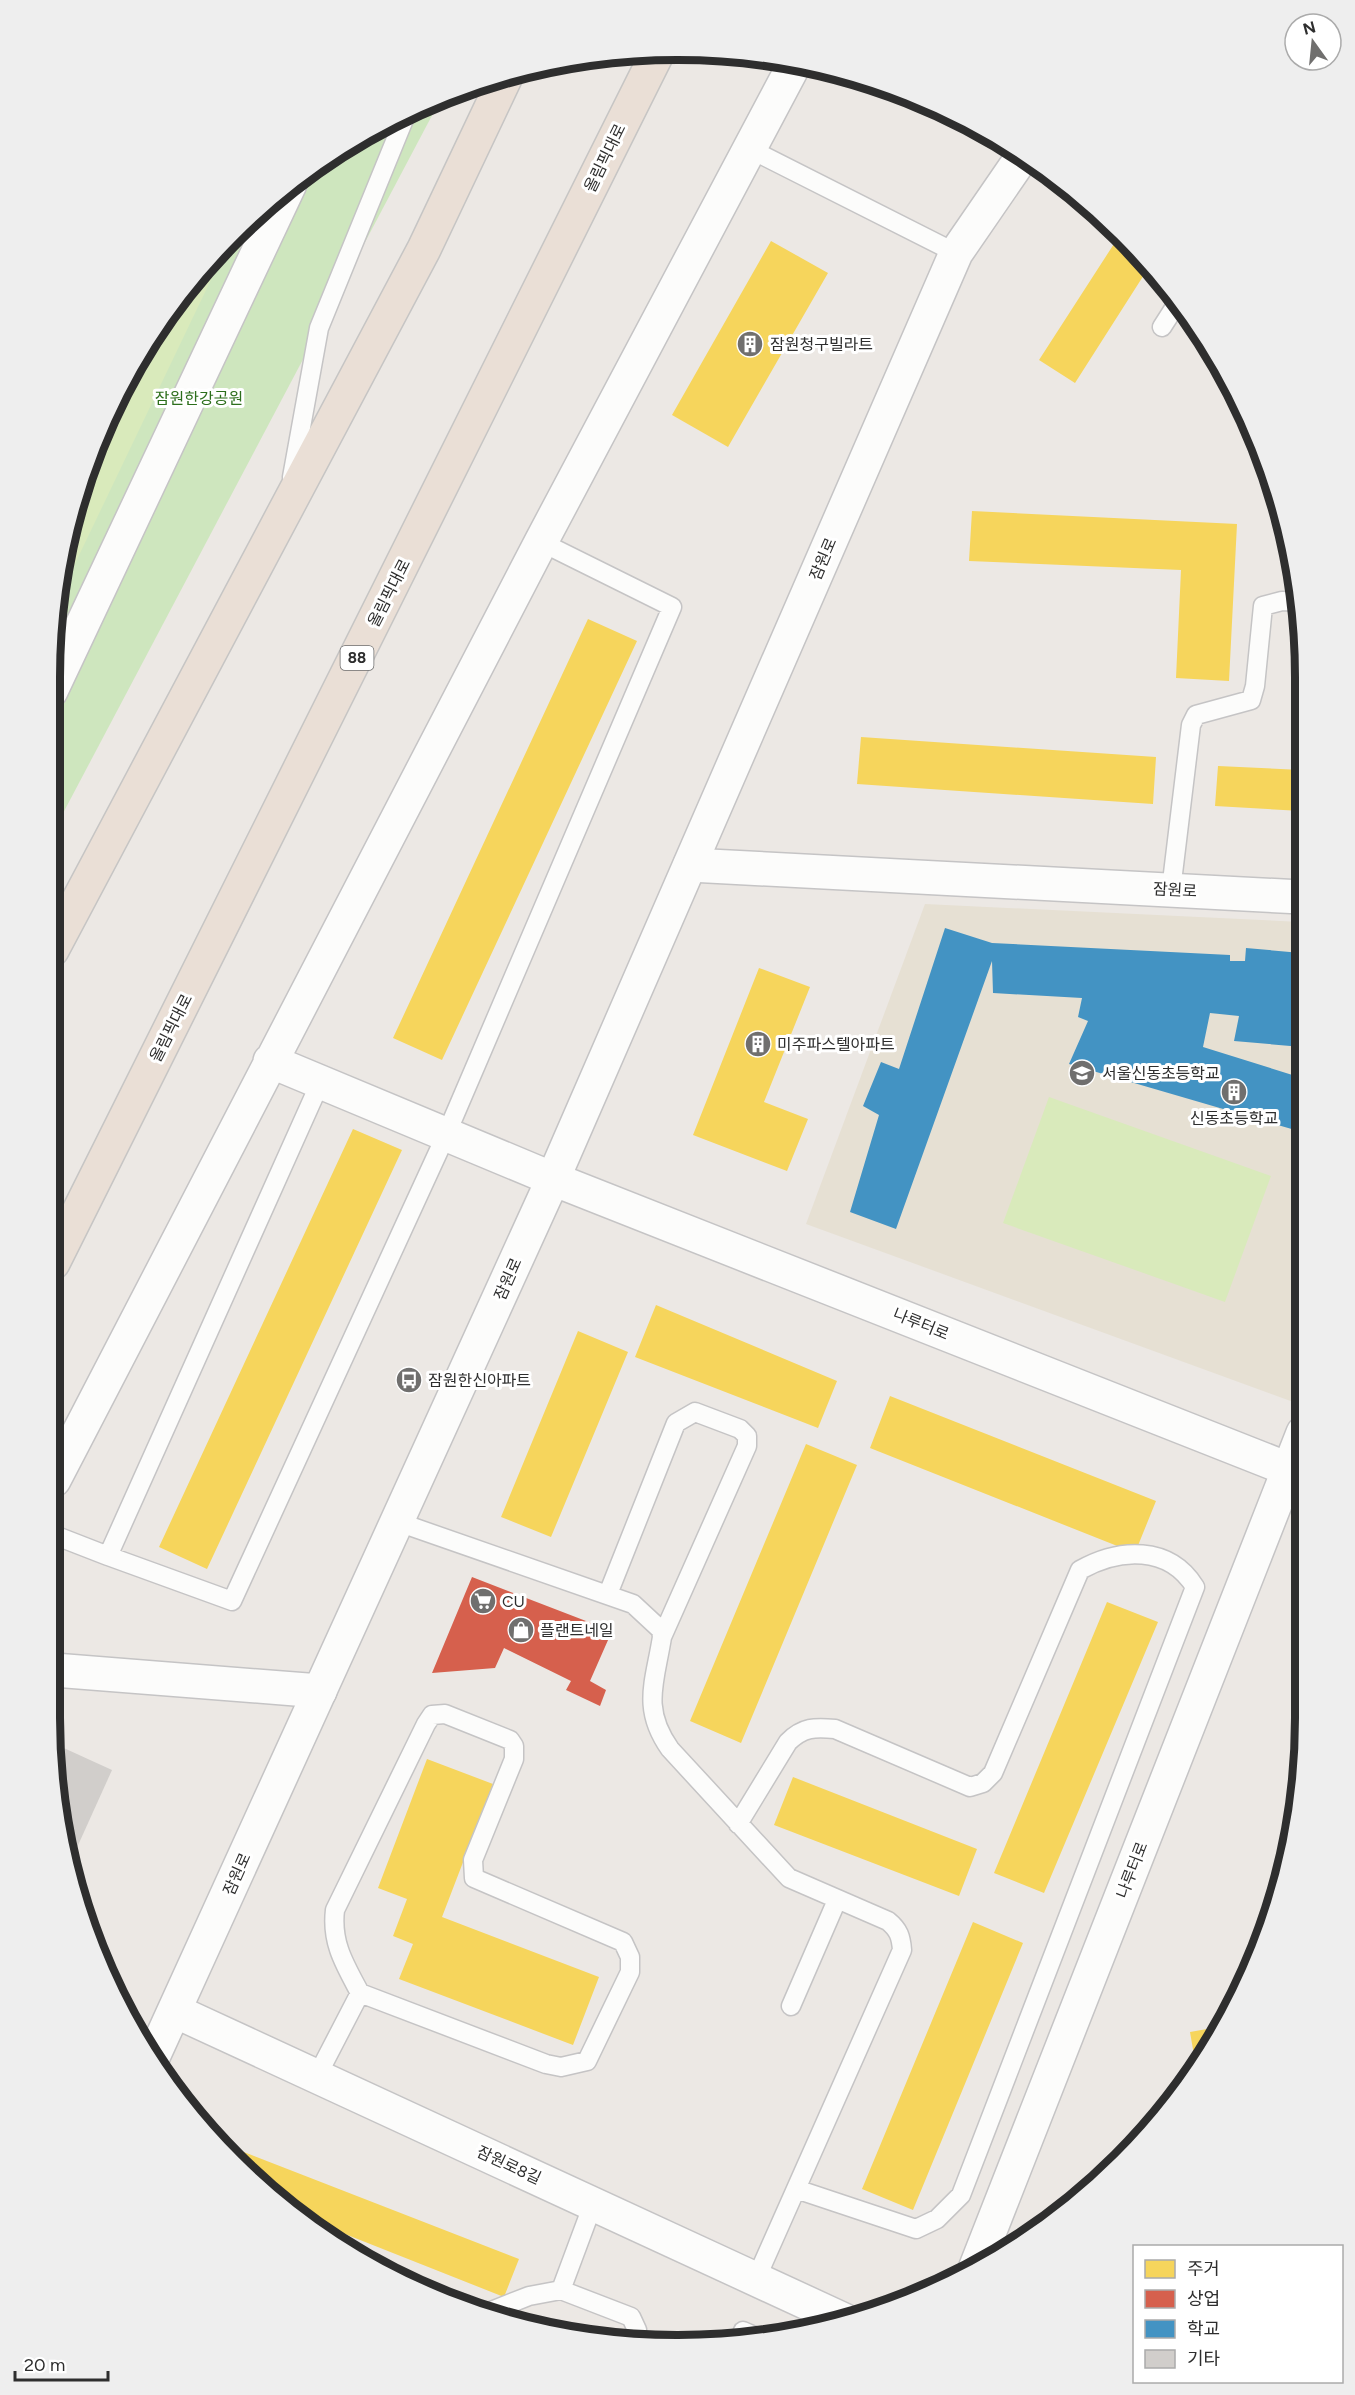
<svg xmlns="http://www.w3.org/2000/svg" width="1355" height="2395" font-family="Figtree,'Noto Sans KR',sans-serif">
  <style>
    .education { fill: #e6e0d3 }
    .green { fill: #cee6be }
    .pitch { fill: #d9eabb }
    .homes { fill: #f6d55c }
    .shops { fill: #d6604d }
    .schools { fill: #4393c3 }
    .building { fill: #d1cecb }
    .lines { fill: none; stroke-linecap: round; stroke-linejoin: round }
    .lane-casing { stroke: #c5c4c5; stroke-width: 21 }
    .street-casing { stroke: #c5c4c5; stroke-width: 36 }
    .secondary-casing { stroke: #c5c4c5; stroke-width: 36 }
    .highway-casing { stroke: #c6c5c4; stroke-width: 36 }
    .lane { stroke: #fcfcfb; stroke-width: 18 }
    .street { stroke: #fcfcfb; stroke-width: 33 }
    .secondary { stroke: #fcfcfb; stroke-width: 33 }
    .highway { stroke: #eadfd6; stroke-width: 33 }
    .labels { text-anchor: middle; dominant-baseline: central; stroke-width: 6; stroke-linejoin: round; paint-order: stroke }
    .shield { fill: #fff; stroke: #6d6d6d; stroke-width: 1.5 }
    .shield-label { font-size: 15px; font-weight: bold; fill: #2e2e2e }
    .street-label { font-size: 16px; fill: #2e2e2e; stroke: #fff }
    .poi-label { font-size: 16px; fill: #2e2e2e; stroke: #fff; text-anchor: start }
    .park-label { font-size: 16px; fill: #2c6e1b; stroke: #fff }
    .rim { fill: none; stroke: #2e2e2e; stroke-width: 8 }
  </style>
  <rect width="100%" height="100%" fill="#ece8e4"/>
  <path class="education" d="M925,904L1301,922L1303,1384L1296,1403L806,1224Z"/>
  <path class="green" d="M440,99L437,106L52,834L51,637L71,515L134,363L206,263L295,179L400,114Z"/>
  <path class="pitch" d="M230,240L72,570L61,574L71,515L134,363L206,263Z
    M1049,1097L1271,1176L1225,1302L1003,1223Z"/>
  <path class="homes" d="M1121,233L1149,267L1075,383L1039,360Z
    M771,241L828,273L728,447L672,415Z
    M972,511L1237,524L1229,681L1176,678L1181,570L969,561Z
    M588,619L637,641L442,1060L393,1038Z
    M861,737L1156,757L1153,804L857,784Z
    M1218,766L1301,770V811L1215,806Z
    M759,968L810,987L764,1102L808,1119L787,1171L693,1135Z
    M353,1129L402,1150L207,1569L159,1547Z
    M656,1305L837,1381L818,1428L635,1357Z
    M578,1331L628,1352L551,1537L501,1517Z
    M890,1396L1156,1501L1135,1553L870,1448Z
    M806,1444L857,1465L741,1743L690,1721Z
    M1107,1602L1158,1622L1044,1893L994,1873Z
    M427,1759L493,1784L442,1917L599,1977L573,2045L399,1979L413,1944L393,1936L407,1899L378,1888Z
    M793,1777L977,1849L959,1896L774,1825Z
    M973,1922L1023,1943L913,2210L862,2189Z
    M1224,2026L1221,2032L1196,2067L1190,2032Z
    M236,2149L519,2259L504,2297L302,2217L234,2162L232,2160Z"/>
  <path class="shops" d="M472,1577L612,1631L590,1681L606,1690L600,1706L566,1690L571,1681L504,1648L495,1668L432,1673Z"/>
  <path class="schools" d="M945,928L992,943L1230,955V961H1245L1246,948L1301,953L1302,1047L1234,1041L1239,1016L1210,1013L1203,1047L1302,1078V1132L1069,1064L1088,1021L1078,1017L1082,998L993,993L992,961L896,1229L850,1212L879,1115L863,1106L881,1062L899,1069Z"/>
  <path class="building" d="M55,1744L112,1770L70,1863L55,1800Z"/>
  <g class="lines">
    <defs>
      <path id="lane" d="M748,148L956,253
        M1162,327L1178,302
        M292,477L319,328L407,112
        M1171,890L1191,725L1196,715L1251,700L1255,686L1263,606L1282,601L1300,602
        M320,1083L108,1556L232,1601L446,1135L672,607L541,542
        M398,1522L633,1604L661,1630L662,1637C655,1682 641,1708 670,1749L789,1878L888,1921C899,1930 901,1937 902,1950L756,2279
        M54,1535L108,1556
        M608,1594L676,1423L695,1412L740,1429L747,1436V1446L662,1637
        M738,1824L788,1742C803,1727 815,1727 835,1729L970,1787L983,1783L993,1773L1080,1570C1119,1548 1169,1545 1195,1587L961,2195L937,2219L916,2229L796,2189
        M791,2006L837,1900
        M317,2076L360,1993C345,1965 331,1943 335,1910L426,1724L432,1715L445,1714L510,1740L514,1746V1759L473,1860L474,1878L623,1942L630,1957V1972L587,2061L561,2067L546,2064L360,1993
        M561,2290L593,2204
        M486,2313L529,2296L561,2290L631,2317L637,2330L631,2341
        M739,2341L743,2331L761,2339"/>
      <path id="street" d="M51,691L290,184
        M690,865L1301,897
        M270,1061L553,1179
        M54,1480L541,542L795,63
        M54,1670L320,1691
        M175,2011L844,2320
        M975,2269L1303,1433"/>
      <path id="secondary" d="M553,1179L1303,1475
        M153,2057L553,1179L956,253L1022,157"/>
      <path id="highway" d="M52,950L424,249L507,74
        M53,1263L658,52"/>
    </defs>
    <use href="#lane" class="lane-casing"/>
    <use href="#street" class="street-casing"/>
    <use href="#secondary" class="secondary-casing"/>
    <use href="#highway" class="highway-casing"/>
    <use href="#lane" class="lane"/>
    <use href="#street" class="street"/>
    <use href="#secondary" class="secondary"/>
    <use href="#highway" class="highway"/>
  </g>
  <defs>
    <symbol id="building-disc" viewBox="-11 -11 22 22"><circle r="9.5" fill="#706f6e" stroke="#fff"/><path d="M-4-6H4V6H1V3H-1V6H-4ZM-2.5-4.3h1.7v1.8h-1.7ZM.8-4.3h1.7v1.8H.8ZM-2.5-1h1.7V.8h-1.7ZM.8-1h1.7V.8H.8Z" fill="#fff"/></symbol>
    <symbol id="school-disc" viewBox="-11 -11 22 22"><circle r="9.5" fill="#706f6e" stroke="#fff"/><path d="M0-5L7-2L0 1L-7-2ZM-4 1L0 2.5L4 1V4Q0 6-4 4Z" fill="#fff"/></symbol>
    <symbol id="bus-disc" viewBox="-11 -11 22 22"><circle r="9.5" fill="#706f6e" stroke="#fff"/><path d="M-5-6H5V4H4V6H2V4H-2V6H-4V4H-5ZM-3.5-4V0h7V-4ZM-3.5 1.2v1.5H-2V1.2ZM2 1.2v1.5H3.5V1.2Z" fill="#fff"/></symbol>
    <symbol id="supermarket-disc" viewBox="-11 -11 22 22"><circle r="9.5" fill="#706f6e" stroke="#fff"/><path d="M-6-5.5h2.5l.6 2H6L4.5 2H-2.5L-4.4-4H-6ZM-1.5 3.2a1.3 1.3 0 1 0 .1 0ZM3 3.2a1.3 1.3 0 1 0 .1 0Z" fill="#fff"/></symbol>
    <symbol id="shop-disc" viewBox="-11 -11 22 22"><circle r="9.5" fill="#706f6e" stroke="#fff"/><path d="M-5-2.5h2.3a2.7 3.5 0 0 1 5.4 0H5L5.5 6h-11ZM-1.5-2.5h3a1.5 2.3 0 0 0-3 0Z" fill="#fff"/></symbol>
  </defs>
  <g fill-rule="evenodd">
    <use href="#building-disc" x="735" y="329" width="30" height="30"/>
    <use href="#building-disc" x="743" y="1029" width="30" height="30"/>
    <use href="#school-disc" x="1067" y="1058" width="30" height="30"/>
    <use href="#building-disc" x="1219" y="1077" width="30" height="30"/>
    <use href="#bus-disc" x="394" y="1365" width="30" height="30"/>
    <use href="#supermarket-disc" x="468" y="1586" width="30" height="30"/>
    <use href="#shop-disc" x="506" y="1615" width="30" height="30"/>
  </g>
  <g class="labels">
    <rect class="shield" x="340.5" y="646" width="33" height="24" rx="4.5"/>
    <g class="shield-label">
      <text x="357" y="658">88</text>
    </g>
    <g class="street-label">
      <text transform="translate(605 158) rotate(-64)">올림픽대로</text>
      <text transform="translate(823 559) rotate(-67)">잠원로</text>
      <text transform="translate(389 593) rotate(-63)">올림픽대로</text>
      <text transform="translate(1175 890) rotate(3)">잠원로</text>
      <text transform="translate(171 1028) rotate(-63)">올림픽대로</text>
      <text transform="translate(508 1279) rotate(-66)">잠원로</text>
      <text transform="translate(921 1324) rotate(22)">나루터로</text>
      <text transform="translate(1132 1870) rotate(-69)">나루터로</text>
      <text transform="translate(237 1874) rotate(-66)">잠원로</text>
      <text transform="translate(509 2165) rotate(25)">잠원로8길</text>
    </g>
    <g class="poi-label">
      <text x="770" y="344">잠원청구빌라트</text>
      <text x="777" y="1044">미주파스텔아파트</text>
      <text x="1102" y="1073">서울신동초등학교</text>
      <text x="1234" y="1118" text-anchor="middle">신동초등학교</text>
      <text x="428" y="1380">잠원한신아파트</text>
      <text x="502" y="1601">CU</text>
      <text x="540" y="1630">플랜트네일</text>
    </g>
    <g class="park-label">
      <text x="199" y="398">잠원한강공원</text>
    </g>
  </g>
  <path d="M0 0H1355V2395H0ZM677 60H678A617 617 0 0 1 1295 677V1718A617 617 0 0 1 678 2335H677A617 617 0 0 1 60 1718V677A617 617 0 0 1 677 60Z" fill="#eee" fill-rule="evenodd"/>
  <path class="rim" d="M677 60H678A617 617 0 0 1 1295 677V1718A617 617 0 0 1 678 2335H677A617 617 0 0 1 60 1718V677A617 617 0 0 1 677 60Z"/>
  <rect x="1133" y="2245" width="210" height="138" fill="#ffffff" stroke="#ababab" stroke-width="1.5"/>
  <rect x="1145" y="2260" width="30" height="18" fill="#f6d55c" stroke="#ababab" stroke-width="1.5"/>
  <text x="1187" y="2275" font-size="18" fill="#2e2e2e">주거</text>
  <rect x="1145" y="2290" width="30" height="18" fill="#d6604d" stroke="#ababab" stroke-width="1.5"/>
  <text x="1187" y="2305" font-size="18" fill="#2e2e2e">상업</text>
  <rect x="1145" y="2320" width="30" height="18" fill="#4393c3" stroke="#ababab" stroke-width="1.5"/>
  <text x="1187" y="2335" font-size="18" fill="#2e2e2e">학교</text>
  <rect x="1145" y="2350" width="30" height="18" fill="#d1cecb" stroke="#ababab" stroke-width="1.5"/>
  <text x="1187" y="2365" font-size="18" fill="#2e2e2e">기타</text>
  <g transform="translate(1313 42) rotate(345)"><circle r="28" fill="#ffffff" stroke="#ababab" stroke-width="1.5"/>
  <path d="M0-4.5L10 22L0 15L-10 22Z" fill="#706f6e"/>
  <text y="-9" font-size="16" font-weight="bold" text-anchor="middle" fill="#2e2e2e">N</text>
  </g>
  <path d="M15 2371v9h93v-9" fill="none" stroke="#2e2e2e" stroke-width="3"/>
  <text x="24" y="2371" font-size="18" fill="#2e2e2e" stroke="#ffffff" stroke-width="4.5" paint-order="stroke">20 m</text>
</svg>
